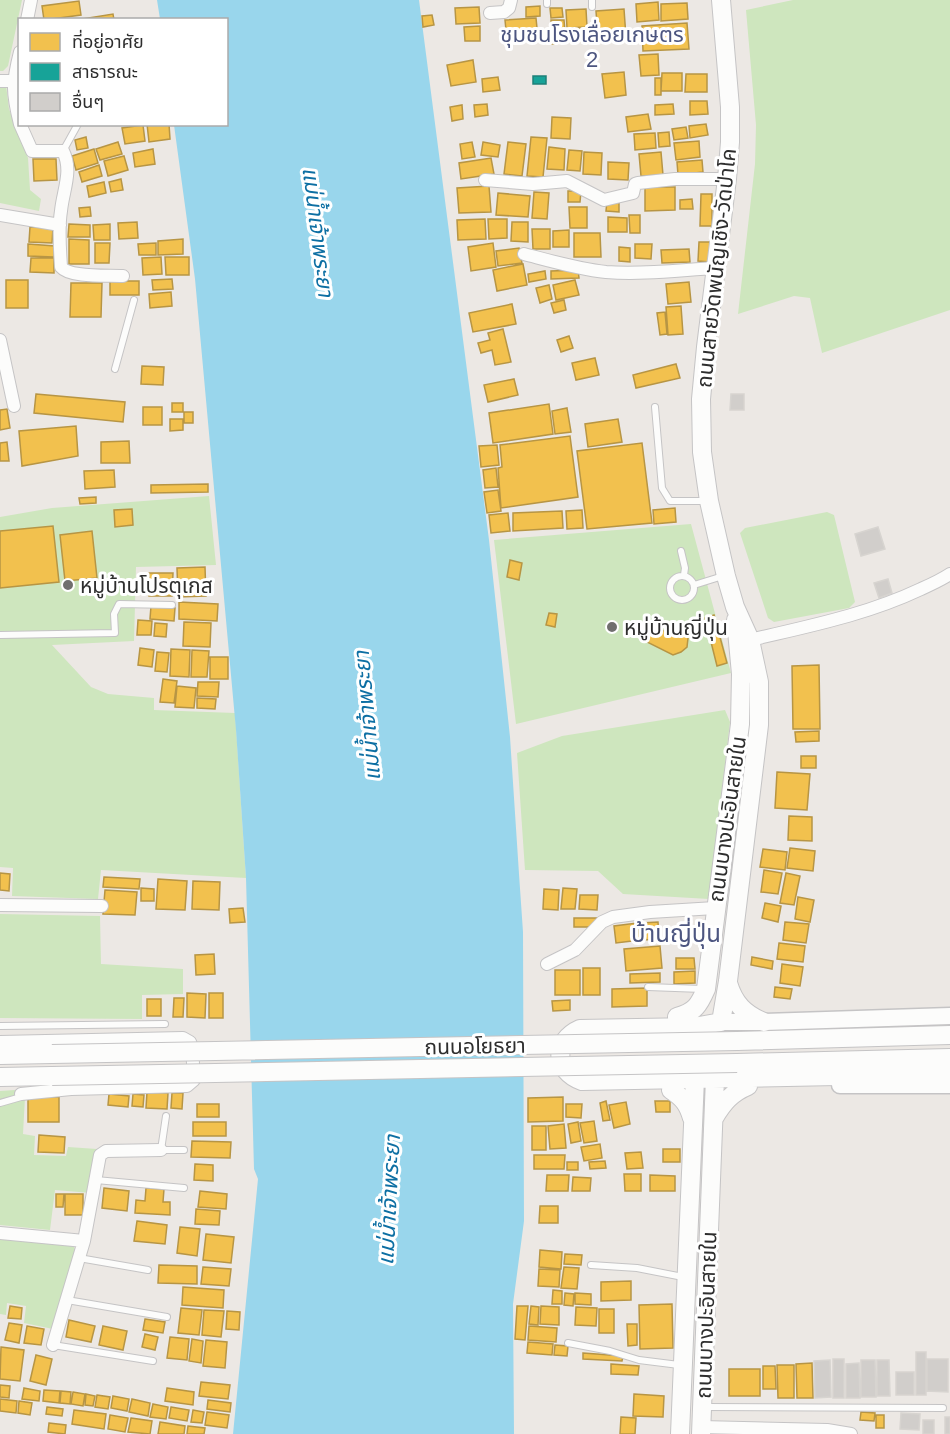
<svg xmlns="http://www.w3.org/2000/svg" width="950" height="1434" font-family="Arial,'Noto Sans Thai',sans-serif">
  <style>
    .green { fill: #cee6be }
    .water { fill: #99d6ec }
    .homes { fill: #f2c14e; stroke: #b79544; stroke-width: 1.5 }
    .public { fill: #17a398; stroke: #1e8078; stroke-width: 1.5 }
    .building { fill: #d1cecb; stroke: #d7d4d0; stroke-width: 1.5 }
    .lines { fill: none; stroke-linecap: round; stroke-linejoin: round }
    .service-casing { stroke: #c5c4c5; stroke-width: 8 }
    .minor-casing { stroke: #c5c4c5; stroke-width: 14 }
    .tertiary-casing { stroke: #c5c4c5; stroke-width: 19 }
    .secondary-casing { stroke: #c5c4c5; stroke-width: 20 }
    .service { stroke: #fcfcfb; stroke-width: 6 }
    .minor { stroke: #fcfcfb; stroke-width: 12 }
    .tertiary { stroke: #fcfcfb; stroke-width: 16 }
    .secondary { stroke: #fcfcfb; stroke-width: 18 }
    .secondary-bridge-casing { stroke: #c5c4c5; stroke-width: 20; stroke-linecap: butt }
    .secondary-bridge { stroke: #fcfcfb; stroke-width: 18 }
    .poi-dot { fill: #706f6e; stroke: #fff; stroke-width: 2 }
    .labels { text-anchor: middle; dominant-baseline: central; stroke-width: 6; stroke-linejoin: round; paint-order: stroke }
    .street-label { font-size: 21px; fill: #2e2e2e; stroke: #fff }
    .poi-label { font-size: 21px; fill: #2e2e2e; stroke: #fff; text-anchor: start }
    .neighbourhood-label { font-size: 22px; fill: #4d5680; stroke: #fff }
    .water-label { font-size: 22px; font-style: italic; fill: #0d6fa3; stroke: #fff }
    .quarter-label { font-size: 24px; fill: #4d5680; stroke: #fff }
  </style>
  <rect width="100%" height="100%" fill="#ece8e4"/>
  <path class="green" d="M0,0H22L8,66L3,71H0Z
    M793,0H950V310L822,353L810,298L794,296L738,314L755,164L756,125L746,10Z
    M0,85H6L9,109L28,158L30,190L41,199L39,211L0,203Z
    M209,496L216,565L136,567L134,641L52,645L91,687L108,694L154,698V710L235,713L246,878L101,870L98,899L12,896L13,868L0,867V517L52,508Z
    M827,512L834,515L855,602L849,608L774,622L768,618L740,533L745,528Z
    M691,524L731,673L516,724L494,540Z
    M725,710L730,722L709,899L623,894L598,871L525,870L517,753L562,736Z
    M0,914L100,916L101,964L183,969V994L142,995V1019L0,1018Z
    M15,1090L16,1097H25L23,1134L35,1136L34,1155L66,1156L68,1147L97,1149L91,1193L55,1190L50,1230L0,1225V1091Z
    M0,1236L66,1243L74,1247L77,1255L53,1329L24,1323L26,1306L7,1303L6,1315L0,1314Z"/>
  <path class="water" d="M157,0H419L489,540L510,737L519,874L523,932L524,1221L513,1304L514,1434H233L258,1179L254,1169L246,878L236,730L195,279L174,125L226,124V20L160,19Z"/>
  <path class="homes" d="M79,1L81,15L44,20L42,6Z
    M658,2L659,20L637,22L636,4Z
    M687,3L688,19L661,21V4Z
    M540,6V16L526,17V7Z
    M479,7L480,23L456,24L455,8Z
    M550,8H562L563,17L551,18Z
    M586,9L587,27L567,28L566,10Z
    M624,9L626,37L598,39L596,11Z
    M113,14L114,20H76Z
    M432,15L434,25L423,27L422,16Z
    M536,18L538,38L507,41L505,20Z
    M551,20H564L566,43L552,44Z
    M687,23L689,49L643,51L642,26Z
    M480,26V41H465L464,27Z
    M572,29H587V41L572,42Z
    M658,54L659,75L641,76L639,55Z
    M473,60L476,82L451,86L447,65Z
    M624,72L626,95L605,98L602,74Z
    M662,73H682V91H661Z
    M686,74H707V92H685Z
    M498,77L500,90L483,92L482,79Z
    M655,78H661V95H655Z
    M690,101H707L708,114L690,115Z
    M487,104L488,115L475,117L474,105Z
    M673,104L674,114L655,115V105Z
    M462,105L463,119L452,121L450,107Z
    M648,114L651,129L628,132L626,117Z
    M552,117L571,118L570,139L551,138Z
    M147,124H169L170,139L149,142Z
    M706,124L708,135L690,138L689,126Z
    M143,125L145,141L125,144L122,128Z
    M686,127L688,138L674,140L672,129Z
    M669,132L670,146L659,147L658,133Z
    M655,133L656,148L635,150L634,134Z
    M86,137L88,148L77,150L75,140Z
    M531,137L547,138L543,177L527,176Z
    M699,141L700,157L676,160L674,143Z
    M118,142L122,154L100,160L96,149Z
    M472,142L475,157L462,159L460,144Z
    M483,142L500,145L498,157L481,155Z
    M508,142L526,144L522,176L504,174Z
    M549,147L565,149L564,170L547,169Z
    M94,149L98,163L76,170L72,156Z
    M153,149L155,164L135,167L133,153Z
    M569,150L582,151L580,171L567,170Z
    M584,152L602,153L601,175L583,174Z
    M661,152L663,175L641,176L639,154Z
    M124,156L128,170L108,176L104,161Z
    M491,158L494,174L461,179L459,163Z
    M33,159H56L57,180L34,181Z
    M702,160L703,172L678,175L677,162Z
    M608,162L629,163L628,180L608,179Z
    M99,165L102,176L82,182L79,172Z
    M121,179L123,190L111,192L109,182Z
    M104,182L106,193L89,197L87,186Z
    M489,186L491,212L459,213L457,188Z
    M645,187H675V210L645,211Z
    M568,191H581L580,202H568Z
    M534,192L549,193L547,219L532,218Z
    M498,193L530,196L528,217L496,215Z
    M701,194H712V226H700Z
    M692,199L693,209H680V200Z
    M607,201H619V212L606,211Z
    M90,207L91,216L80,217L79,208Z
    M569,207H587V228H570Z
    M629,215H640V233H630Z
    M608,217L627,218V232H608Z
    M485,219L486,239L458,240L457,220Z
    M488,219H507V238L489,239Z
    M137,222L138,238L119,239L118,223Z
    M512,222H528V242L511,241Z
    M69,224L90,225V237H68Z
    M110,224V240H94L93,225Z
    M30,227L53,228L52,243L29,242Z
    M532,229H550V249H533Z
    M569,230V247H553V231Z
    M574,233H600L601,257H574Z
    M69,239L89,240V264H69Z
    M183,239V254L158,255V241Z
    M699,242H710V262L698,261Z
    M95,243H110L109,263H95Z
    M156,243V255H139L138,244Z
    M493,243L496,267L471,271L468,247Z
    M28,244L55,246L54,257L28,256Z
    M635,244H652L651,259L635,258Z
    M619,247L630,248V262L619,261Z
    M519,248L522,263L498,266L496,251Z
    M689,249L690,262L662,263L661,250Z
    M161,257L162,274L143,275L142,258Z
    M165,257H189V275H166Z
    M31,258H54V273L30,272Z
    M523,264L527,285L497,291L493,270Z
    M578,270L579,278L551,279V271Z
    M545,271L546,279L529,282L528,274Z
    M172,279L173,289L153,290L152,280Z
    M6,280H28V308H6Z
    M575,280L579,295L556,300L553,285Z
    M110,281H139V295H110Z
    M689,282L691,302L668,304L666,284Z
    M71,283H102L101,317H70Z
    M549,285L552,299L540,303L536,288Z
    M171,292L172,306L150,308L149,294Z
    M564,300L566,310L554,313L551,303Z
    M512,304L516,324L473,332L469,313Z
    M681,306L683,334L668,335L666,307Z
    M665,312L667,334L660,335L657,313Z
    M503,329L511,362L495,365L492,350L481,353L478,343L490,340L488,333Z
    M569,336L573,348L561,352L557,340Z
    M595,358L599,375L576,380L572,363Z
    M676,364L680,378L636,388L633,375Z
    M142,366L164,367L163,385L141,384Z
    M514,379L518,395L488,402L484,385Z
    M36,394L125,402L123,422L34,413Z
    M172,403H183V412H172Z
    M549,404L553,434L493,443L489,413Z
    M143,407H162V425H143Z
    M567,408L571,432L555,434L552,411Z
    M7,409L10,428L0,430V410Z
    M184,412H193V423H184Z
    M170,419H183V430L170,431Z
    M618,419L622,442L588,447L585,424Z
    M76,426L78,456L22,466L19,431Z
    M570,436L578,497L501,508L498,468L502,467L500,445Z
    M129,441L130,463H101V442Z
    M7,442L9,461H0V443Z
    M642,443L652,523L587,529L577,451Z
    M497,445L499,465L481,467L479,446Z
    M496,468L498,487L485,488L483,470Z
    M114,470L115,487L85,489L84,471Z
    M208,484V492L151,493V485Z
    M498,490L501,511L487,513L484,492Z
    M96,497V503L80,504L79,498Z
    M675,508L676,522L654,524L653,510Z
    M132,509L133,525L115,527L114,510Z
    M582,510L583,528L567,529L566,511Z
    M562,511L563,528L513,531V513Z
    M508,513L510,531L491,533L489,515Z
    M53,526L59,582L0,588V531Z
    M92,531L97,578L65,581L60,535Z
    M510,560L522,563L519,580L507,577Z
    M205,567L206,596L178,597L177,568Z
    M149,573H173L172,596H149Z
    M179,602L218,604L217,621L179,619Z
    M151,606L175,608L174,621L150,619Z
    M549,613L557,614L555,627L546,625Z
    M714,615L727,663L717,666L705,618Z
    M138,620L152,621L151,635H137Z
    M184,622L211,623L210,647L183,646Z
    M155,623L167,624L166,637L154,636Z
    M649,623L668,633L673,623L686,630L688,638L687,647L681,652L673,655L641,639Z
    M140,648L154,650L152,667L138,665Z
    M171,649L190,650L189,677L170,676Z
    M192,650L209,651L207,677H191Z
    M157,652L169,653L167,672L155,671Z
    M210,657H228V679H210Z
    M819,665L820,729H793L792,666Z
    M163,679L177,681L174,703L160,702Z
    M198,682H219L218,697L197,696Z
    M177,686L196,688L194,708L175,707Z
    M197,698L216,699L215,709L197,708Z
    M819,731V741L796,742L795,732Z
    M801,756H816V768H801Z
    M777,772L810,774L807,810L775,808Z
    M789,816L812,817V841L788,840Z
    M790,848L815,851L813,871L787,868Z
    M763,849L787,852L785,870L760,867Z
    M764,870L782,873L778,894L761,892Z
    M0,873L10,874L9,891L0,890Z
    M786,873L800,876L794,905L780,903Z
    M104,877L140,879L139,889L103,887Z
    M158,879L187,881L185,910L156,909Z
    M193,881L220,882L219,910L192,909Z
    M141,888L154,889V901H141Z
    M563,888L577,889L575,909H561Z
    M544,889L559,890L558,910L543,909Z
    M105,890L137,892L135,915L103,914Z
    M580,895H598L597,910L579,909Z
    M798,897L814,900L810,922L795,919Z
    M765,903L781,906L778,922L762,918Z
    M243,908L245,922L230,923L229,909Z
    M574,918H597L596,927H574Z
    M658,922L659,939L643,940L641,923Z
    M785,922L809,924L806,943L783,940Z
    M637,923L640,940L616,943L614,926Z
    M779,943L805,946L803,962L777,959Z
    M660,946L662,968L626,971L624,949Z
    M214,954L215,974L196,975L195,955Z
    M752,957L773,961L772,969L751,965Z
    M676,958H694L695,969H676Z
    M782,964L803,967L800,986L780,983Z
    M583,968H600V995H583Z
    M555,970H580V995H555Z
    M695,971V983L674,984V972Z
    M660,973V982L630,983V974Z
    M775,987L792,989L790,999L774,997Z
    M647,988V1006L612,1007V989Z
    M187,993L206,994L205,1018L187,1017Z
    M209,993H223V1018H209Z
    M174,998H184L183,1017H173Z
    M147,999H161V1016H147Z
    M570,1000V1010L553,1011L552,1001Z
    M147,1092L168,1093L167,1109L146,1108Z
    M172,1093H183L182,1109L171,1108Z
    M109,1094L129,1096L128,1107L108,1105Z
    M133,1094L144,1095L143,1107L132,1106Z
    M28,1097H59V1122H28Z
    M563,1097V1121L528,1122V1098Z
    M606,1101L610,1120L603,1121L600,1103Z
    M655,1101H670V1112H656Z
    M626,1102L630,1124L614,1128L609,1105Z
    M197,1104H219V1117H197Z
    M566,1104H582L581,1118L566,1117Z
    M594,1121L597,1141L584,1143L580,1123Z
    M193,1122H226V1136H193Z
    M578,1122L581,1141L571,1143L568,1124Z
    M564,1124L566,1148L550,1149L548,1126Z
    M532,1126H546V1150H532Z
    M39,1135L65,1137L64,1153L38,1152Z
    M192,1141L231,1142L230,1158L191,1157Z
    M600,1144L602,1158L584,1161L581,1147Z
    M663,1149H680V1162H663Z
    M641,1152L643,1168L627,1169L625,1153Z
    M534,1155H565L564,1169H534Z
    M605,1161L606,1168L590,1169L589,1162Z
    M567,1162H578V1170H567Z
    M195,1164L213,1165V1181L194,1180Z
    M624,1174H641V1191H625Z
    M547,1175H569L568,1191H546Z
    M650,1175L675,1176V1191H650Z
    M573,1177L591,1178L590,1191H572Z
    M104,1188L129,1191L127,1211L102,1208Z
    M146,1188L164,1189L163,1202H170V1215L135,1213L136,1200L145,1201Z
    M200,1191L227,1194L226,1209L198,1207Z
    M56,1194H64L63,1207H56Z
    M65,1194H83V1215H65Z
    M540,1206H558V1223H539Z
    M196,1209L220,1211L219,1225L195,1224Z
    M137,1221L167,1225L165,1244L134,1241Z
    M180,1227L200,1229L197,1256L177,1253Z
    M206,1234L234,1237L231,1263L203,1260Z
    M540,1250L562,1252L561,1269L539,1267Z
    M565,1254L582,1255L581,1265L564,1264Z
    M159,1265L197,1266V1284L158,1283Z
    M203,1267L231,1269L229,1286L201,1284Z
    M564,1267L579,1268L577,1289L561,1288Z
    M539,1269L560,1270L559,1287L538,1286Z
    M631,1281V1300L601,1301V1282Z
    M183,1287L224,1290L223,1308L182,1305Z
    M553,1290L562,1291V1304H552Z
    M565,1293L574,1294L573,1306L564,1305Z
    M575,1293L591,1294V1305L575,1304Z
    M672,1304L673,1348L640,1349L639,1305Z
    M10,1306L22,1308L21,1319L8,1318Z
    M517,1306H528L525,1340L515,1339Z
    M531,1306L539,1307L538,1325L529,1324Z
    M541,1306L559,1307V1325L540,1324Z
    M576,1307L597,1308L596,1326L575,1325Z
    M181,1308L202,1310L199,1335L178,1333Z
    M599,1309H614V1333H599Z
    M204,1310L224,1311L221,1337L202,1335Z
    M227,1311L240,1312L239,1330L226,1329Z
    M145,1319L165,1322L163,1333L143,1330Z
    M69,1320L95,1326L91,1342L66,1337Z
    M9,1323L22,1325L19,1343L5,1340Z
    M627,1324H637V1345L628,1346Z
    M27,1326L44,1329L41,1345L24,1343Z
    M103,1326L127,1331L123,1350L99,1345Z
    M529,1326L557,1328L556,1342L528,1340Z
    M145,1334L158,1337L155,1350L142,1347Z
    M170,1337L189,1339L187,1360L167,1358Z
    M192,1339L203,1341L201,1363L189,1361Z
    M206,1340L227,1342L225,1368L203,1366Z
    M528,1342L553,1344L552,1355L527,1353Z
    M555,1345L568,1346L567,1356L554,1355Z
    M1,1347L24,1350L20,1381L0,1379Z
    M583,1353L623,1356L622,1361L583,1359Z
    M36,1355L52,1359L46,1385L30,1381Z
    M812,1363L813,1398H797L796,1364Z
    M611,1364L639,1366L638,1375L611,1374Z
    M777,1365H794V1398H778Z
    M763,1366H775L776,1389H763Z
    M729,1369H760V1396H729Z
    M201,1382L230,1385L228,1399L199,1396Z
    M0,1385L10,1386L9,1398L0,1397Z
    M24,1388L40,1391L39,1401L22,1399Z
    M167,1388L194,1392L193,1405L165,1401Z
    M44,1390L60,1391L59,1403L43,1401Z
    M61,1391L71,1392L70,1404L60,1403Z
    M73,1392L85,1394L83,1406L71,1404Z
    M86,1394L95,1396L93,1406L85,1405Z
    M634,1394L664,1396L663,1417L633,1416Z
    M97,1395L110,1397L108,1409L95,1407Z
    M113,1396L129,1399L127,1411L111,1408Z
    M0,1399L17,1401L16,1413L0,1411Z
    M132,1399L150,1403L148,1416L129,1412Z
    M208,1400L231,1403L230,1412L207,1409Z
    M19,1401L32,1403L30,1415L18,1413Z
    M153,1404L168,1407L166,1419L150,1417Z
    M47,1407L63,1409L62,1416L46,1414Z
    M171,1407L189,1410L187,1421L169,1418Z
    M74,1410L106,1414L104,1429L72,1424Z
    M193,1410L204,1412L202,1423L191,1422Z
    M207,1412L229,1415L227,1428L205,1425Z
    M861,1412L875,1413L874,1421L860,1420Z
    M110,1415L128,1418L125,1432L108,1429Z
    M876,1415H884V1428H876Z
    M621,1417L636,1418L635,1434H620Z
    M131,1418L152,1421L150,1434L128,1432Z
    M160,1422L185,1426L184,1434H158Z
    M49,1423L66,1425L65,1434L48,1432Z
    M188,1426L205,1428L204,1434H187Z"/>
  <path class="public" d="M533,76H546V84H533Z"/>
  <path class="building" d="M731,394H744V410H730Z
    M878,527L885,549L861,556L855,534Z
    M888,579L892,593L879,598L874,583Z
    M916,1352H926V1395H916Z
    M833,1359H844V1398H833Z
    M927,1359H948V1392L927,1391Z
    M830,1360L831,1397L815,1398L814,1361Z
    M861,1360H875L876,1397H861Z
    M877,1360H889L890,1396H877Z
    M859,1363L860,1398H846V1364Z
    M896,1372H914V1395H896Z
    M901,1413L920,1414L919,1430L900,1429Z
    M945,1417H950V1434H945Z
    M923,1420H934V1434H923Z"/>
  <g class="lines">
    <defs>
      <path id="service" d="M547,0V4
        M592,0V7
        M63,151L78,124
        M115,369L134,300
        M655,407L662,488L670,501H706
        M681,551L685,568L684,575
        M670 588a12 12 0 1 1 24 0a12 12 0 1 1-24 0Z
        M694,585L723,576
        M0,635L115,633L114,614L119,604L172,605
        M648,987L702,989
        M0,1026L165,1024
        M0,1103L21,1097V1094
        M166,1116L161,1150H184
        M96,1180L184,1188
        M79,1258L148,1270
        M591,1265L637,1268L683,1277
        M67,1300L167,1317
        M568,1343L610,1351L639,1360L679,1365
        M53,1345L153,1361
        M706,1407L943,1408"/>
      <path id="minor" d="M490,13L504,12L509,8L511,0
        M27,20L31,0
        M20,52C12,84 12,92 20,124
        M0,81H13
        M20,124L32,151H63C73,171 63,190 61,211C58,229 60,249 61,267C70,278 108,275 123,276
        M485,180L533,184L567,181L604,200L633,193L635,184L638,183L675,179H727
        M0,215L60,225
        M524,254C551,261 578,269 606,272C642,275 680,270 716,268
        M0,340L14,406
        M750,640C809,626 866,615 921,589C930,585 941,580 950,574
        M0,905L102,906
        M547,964L575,950L602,922L613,917L650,912L715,908
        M0,1042L183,1038L190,1042L192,1047L194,1080L187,1086L71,1089L21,1094
        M0,1233L84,1241
        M53,1345L84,1241L100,1155L106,1151L161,1150
        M701,1427L827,1430L851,1434"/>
      <path id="tertiary" d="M721,1022H764L950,1016
        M840,1085H950"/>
      <path id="secondary" d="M728,983C734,1003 744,1014 764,1022
        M677,1017C695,1012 699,1005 706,989L740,724L741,674L736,620
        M721,1022L728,981L759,725V682L750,640L735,607L726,576L709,501L702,452L701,399L706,347L727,179L730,142V107L721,0
        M721,1022L694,1027L580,1029C553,1041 554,1071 582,1081L888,1075L950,1076
        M737,1041L950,1035
        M0,1055L52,1054
        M737,1063L950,1058
        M0,1077L52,1076
        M671,1090C683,1098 688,1104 692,1118
        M714,1118C723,1103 731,1093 748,1086
        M680,1434L695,1078
        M701,1434L715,1078"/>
    </defs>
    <use href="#service" class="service-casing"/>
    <use href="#minor" class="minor-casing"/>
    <use href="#tertiary" class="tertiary-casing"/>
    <use href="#secondary" class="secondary-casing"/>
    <use href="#service" class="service"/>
    <use href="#minor" class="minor"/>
    <use href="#tertiary" class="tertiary"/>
    <use href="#secondary" class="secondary"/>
    <defs>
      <path id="secondary-bridge" d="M52,1054L737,1041
        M52,1076L737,1063"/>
    </defs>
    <use href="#secondary-bridge" class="secondary-bridge-casing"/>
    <use href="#secondary-bridge" class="secondary-bridge"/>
  </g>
  <g class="poi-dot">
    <circle cx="68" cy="585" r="6"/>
    <circle cx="612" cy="627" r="6"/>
  </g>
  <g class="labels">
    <g class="street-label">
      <text transform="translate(716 268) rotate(-84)">ถนนสายวัดพนัญเชิง-วัดป่าโค</text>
      <text transform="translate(727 819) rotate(-82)">ถนนบางปะอินสายใน</text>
      <text transform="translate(475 1046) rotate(-1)">ถนนอโยธยา</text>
      <text transform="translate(706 1315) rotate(-88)">ถนนบางปะอินสายใน</text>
    </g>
    <g class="poi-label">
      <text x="80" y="585">หมู่บ้านโปรตุเกส</text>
      <text x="624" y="627">หมู่บ้านญี่ปุ่น</text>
    </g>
    <g class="neighbourhood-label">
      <text x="592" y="34">ชุมชนโรงเลื่อยเกษตร<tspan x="592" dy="25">2</tspan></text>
    </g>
    <g class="water-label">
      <text transform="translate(318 232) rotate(83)">แม่น้ำเจ้าพระยา</text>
      <text transform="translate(367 716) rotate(-95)">แม่น้ำเจ้าพระยา</text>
      <text transform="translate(389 1200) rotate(-87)">แม่น้ำเจ้าพระยา</text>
    </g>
    <g class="quarter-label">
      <text x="676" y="933">บ้านญี่ปุ่น</text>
    </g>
  </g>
  <rect x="18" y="18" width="210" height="108" fill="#ffffff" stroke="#ababab" stroke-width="1.5"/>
  <rect x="30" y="33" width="30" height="18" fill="#f2c14e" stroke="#ababab" stroke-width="1.5"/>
  <text x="72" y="48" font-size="18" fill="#2e2e2e">ที่อยู่อาศัย</text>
  <rect x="30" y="63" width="30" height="18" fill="#17a398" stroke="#ababab" stroke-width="1.5"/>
  <text x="72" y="78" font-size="18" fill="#2e2e2e">สาธารณะ</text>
  <rect x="30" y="93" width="30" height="18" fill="#d1cecb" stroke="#ababab" stroke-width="1.5"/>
  <text x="72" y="108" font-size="18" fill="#2e2e2e">อื่นๆ</text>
</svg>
